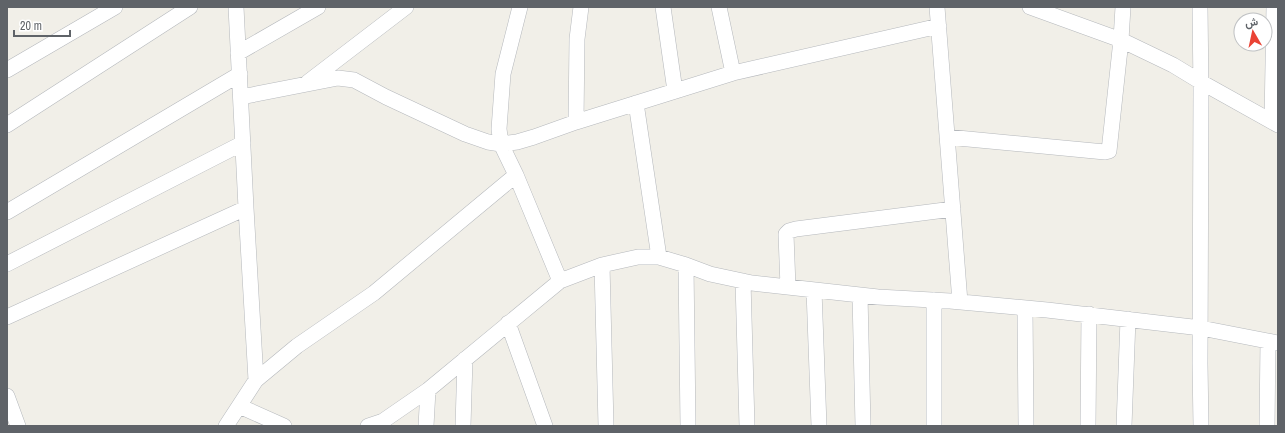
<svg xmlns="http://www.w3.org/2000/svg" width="1285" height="433" font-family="'Archivo Narrow',Vazirmatn,sans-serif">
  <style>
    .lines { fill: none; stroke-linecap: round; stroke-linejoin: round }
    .street-casing { stroke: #b5b8bc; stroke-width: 16 }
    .street { stroke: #fff; stroke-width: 15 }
  </style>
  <rect width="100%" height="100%" fill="#f1efe8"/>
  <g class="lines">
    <defs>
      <path id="street" d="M236,7L246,208L256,380
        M520,7L503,74L499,129L501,144L516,175L560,281
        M663,7L675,91
        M719,7L733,73
        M937,7L960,302
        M1123,7L1121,40L1173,65L1201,82L1278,125
        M1200,7L1201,90L1200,364L1201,426
        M238,53L318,7
        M7,70L115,7
        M308,82L406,7
        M241,97L338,78L354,80L386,97L465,134L488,142L501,144L517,142L534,137L576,122L733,73L939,26
        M636,103L659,257
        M1272,121L1274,7
        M576,122L577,39L581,7
        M7,125L190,7
        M947,137L1105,152L1109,151L1121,40L1030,7
        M7,212L240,74
        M7,264L243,143
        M602,265L606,426
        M686,265L688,426
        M743,281L747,426
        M788,287L786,234L789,231L796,229L953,209
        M814,290L819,426
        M860,295L863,426
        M934,300V426
        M1025,308L1026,426
        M7,317L246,208
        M508,323L545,426
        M7,396L18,426
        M239,406L284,426
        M226,426L256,380L297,346L374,293L516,175
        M368,426L383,421L428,390L560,281L602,265L638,257H659L686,265L710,274L752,283L878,297L950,301L1047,310L1201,328L1278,343
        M426,426L428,390
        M463,426L465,359
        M1088,426L1089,314
        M1124,426L1128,319
        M1267,426L1268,341"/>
    </defs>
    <use href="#street" class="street-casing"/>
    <use href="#street" class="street"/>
  </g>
  <rect width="1285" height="433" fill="none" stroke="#5f6368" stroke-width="16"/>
  <g transform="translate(1253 32) rotate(351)"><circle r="19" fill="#ffffff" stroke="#bfc1c3"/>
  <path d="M0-3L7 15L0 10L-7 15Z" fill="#ea4335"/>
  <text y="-6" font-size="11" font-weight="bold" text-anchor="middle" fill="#5f6368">ش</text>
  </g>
  <path d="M14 30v6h56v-6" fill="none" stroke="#5f6368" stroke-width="2"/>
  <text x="20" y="30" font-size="12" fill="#5f6368" stroke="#ffffff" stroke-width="3" paint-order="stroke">20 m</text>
</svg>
